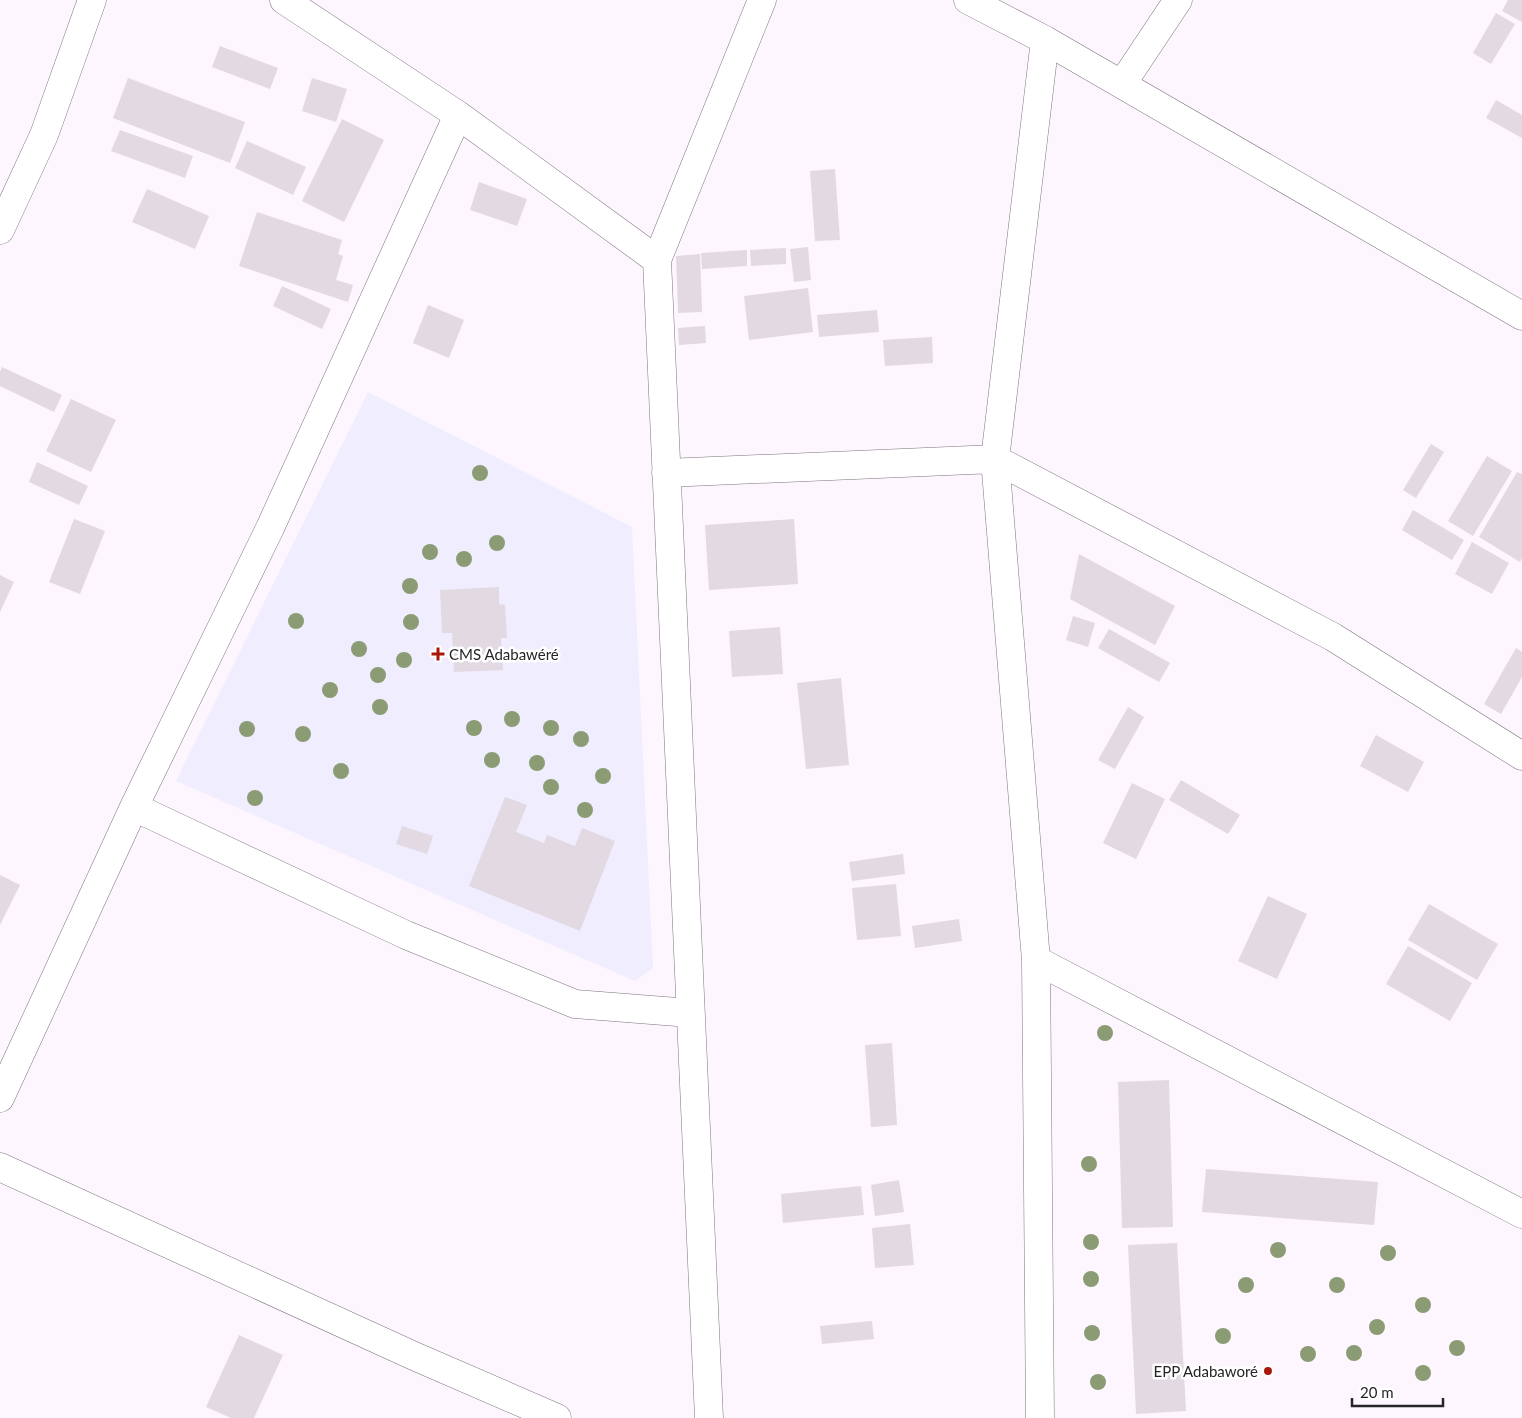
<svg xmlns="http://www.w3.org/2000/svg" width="1522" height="1418" font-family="Lato,sans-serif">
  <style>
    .medical { fill: #efedfe }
    .building { fill: #e2d9e3 }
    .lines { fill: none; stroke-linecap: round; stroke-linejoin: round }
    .minor-casing { stroke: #7d757d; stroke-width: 29 }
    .minor { stroke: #fff; stroke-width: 28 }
    .tree { fill: #8b9c75 }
    .poi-dot { fill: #a9180b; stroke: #fff; stroke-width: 2 }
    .labels { text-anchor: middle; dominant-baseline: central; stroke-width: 5; stroke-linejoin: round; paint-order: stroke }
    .poi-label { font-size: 15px; fill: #272427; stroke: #fff; text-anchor: start }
  </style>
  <rect width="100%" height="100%" fill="#fdf6fe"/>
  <path class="medical" d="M368,392L632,527L653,968L635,981L176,781Z"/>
  <path class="building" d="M1508,0H1522V22L1502,11Z
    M1496,13L1515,24L1491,64L1473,53Z
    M220,46L278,68L270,89L212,67Z
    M128,78L245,122L230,163L113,118Z
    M312,78L347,89L336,122L302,111Z
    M1496,100L1522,115V138L1486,118Z
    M342,119L384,140L344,222L302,201Z
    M120,130L193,156L185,178L111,151Z
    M247,141L306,167L293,195L235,168Z
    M835,169L840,240L815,241L810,171Z
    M479,182L527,199L517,226L470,210Z
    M147,189L209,216L195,249L132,222Z
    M257,212L342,240L338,254L343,256L336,280L353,285L348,302L239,266Z
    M808,247L811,280L794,282L790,249Z
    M786,248V264L751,266L750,250Z
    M747,250V266L702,269L701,253Z
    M700,254L702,312L678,313L676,256Z
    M282,286L331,309L322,329L273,306Z
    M808,288L813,332L749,340L744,296Z
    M428,305L464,320L449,358L413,343Z
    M877,310L879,332L819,337L817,315Z
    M705,326L706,343L679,345L678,328Z
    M932,337L933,363L885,366L883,340Z
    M2,367L62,395L54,412L0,386V372Z
    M71,399L116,420L91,472L46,451Z
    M1431,444L1444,452L1416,498L1403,490Z
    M1487,456L1512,471L1473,536L1448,521Z
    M37,462L88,486L79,505L29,482Z
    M1517,472L1522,474V558L1520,562L1479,537Z
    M1413,510L1464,540L1452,560L1402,530Z
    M74,519L105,531L80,594L49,582Z
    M794,519L798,584L709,590L705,525Z
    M1472,542L1509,563L1492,594L1455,574Z
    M1079,554L1175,606L1155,645L1070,599Z
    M0,575L14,582L0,612Z
    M499,587V604L505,605L507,638H501L503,670L454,672L452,633H442L440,590Z
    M1073,616L1095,623L1088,647L1066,640Z
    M780,627L783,674L732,677L729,631Z
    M1109,629L1170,663L1159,682L1098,648Z
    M1516,648L1522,652V677L1501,714L1484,704Z
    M841,678L849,765L806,769L797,683Z
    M1128,707L1144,717L1115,769L1098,760Z
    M1376,735L1424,762L1408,792L1360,766Z
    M1181,780L1240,815L1228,834L1169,800Z
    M1132,783L1165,799L1136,859L1103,843Z
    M505,797L527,805L516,832L544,843L547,835L575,846L582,828L615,841L580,931L469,886Z
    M402,826L433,836L427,854L396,844Z
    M903,854L905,874L852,881L849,862Z
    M0,875L20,885L0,925Z
    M896,884L901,936L857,940L852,888Z
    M1268,896L1307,914L1277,979L1238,961Z
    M1429,904L1498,944L1477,980L1408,940Z
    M959,919L962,941L915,948L912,926Z
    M1408,946L1472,983L1450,1021L1386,984Z
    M892,1043L897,1125L871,1127L865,1045Z
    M1169,1080L1173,1227L1122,1228L1118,1082Z
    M1206,1169L1378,1182L1374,1225L1202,1212Z
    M899,1180L904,1212L875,1216L871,1185Z
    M861,1186L864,1215L783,1223L781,1194Z
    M910,1224L914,1265L875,1268L872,1228Z
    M1177,1243L1186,1411L1136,1414L1128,1245Z
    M872,1321L874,1339L822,1344L820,1326Z
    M239,1335L283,1355L254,1418H231L206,1407Z"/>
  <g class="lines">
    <defs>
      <path id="minor" d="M284,0L458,115L657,260
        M968,0L1045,40L995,459L1036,960L1040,1418
        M1045,40L1522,316
        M1122,84L1178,0
        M0,230L44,135L92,0
        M666,473L995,459L1333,637L1522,756
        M134,807L406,935L575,1004L690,1013
        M1036,960L1522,1214
        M0,1098L134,807L270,528L458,115
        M0,1167L414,1356L557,1418
        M709,1418L657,260L762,0"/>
    </defs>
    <use href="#minor" class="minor-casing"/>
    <use href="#minor" class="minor"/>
  </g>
  <g class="tree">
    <circle cx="480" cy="473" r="8"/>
    <circle cx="497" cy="543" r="8"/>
    <circle cx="430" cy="552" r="8"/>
    <circle cx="464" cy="559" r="8"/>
    <circle cx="410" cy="586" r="8"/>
    <circle cx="296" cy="621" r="8"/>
    <circle cx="411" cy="622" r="8"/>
    <circle cx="359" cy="649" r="8"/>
    <circle cx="404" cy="660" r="8"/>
    <circle cx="378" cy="675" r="8"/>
    <circle cx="330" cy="690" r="8"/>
    <circle cx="380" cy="707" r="8"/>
    <circle cx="512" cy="719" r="8"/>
    <circle cx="474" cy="728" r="8"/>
    <circle cx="551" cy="728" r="8"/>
    <circle cx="247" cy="729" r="8"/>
    <circle cx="303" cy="734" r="8"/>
    <circle cx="581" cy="739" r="8"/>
    <circle cx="492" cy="760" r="8"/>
    <circle cx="537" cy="763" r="8"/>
    <circle cx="341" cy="771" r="8"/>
    <circle cx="603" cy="776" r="8"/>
    <circle cx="551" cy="787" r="8"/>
    <circle cx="255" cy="798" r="8"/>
    <circle cx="585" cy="810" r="8"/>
    <circle cx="1105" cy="1033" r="8"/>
    <circle cx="1089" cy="1164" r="8"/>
    <circle cx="1091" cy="1242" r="8"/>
    <circle cx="1278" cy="1250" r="8"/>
    <circle cx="1388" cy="1253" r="8"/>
    <circle cx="1091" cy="1279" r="8"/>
    <circle cx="1246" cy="1285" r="8"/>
    <circle cx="1337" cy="1285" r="8"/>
    <circle cx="1423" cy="1305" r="8"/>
    <circle cx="1377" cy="1327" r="8"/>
    <circle cx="1092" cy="1333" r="8"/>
    <circle cx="1223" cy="1336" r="8"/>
    <circle cx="1457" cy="1348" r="8"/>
    <circle cx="1354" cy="1353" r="8"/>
    <circle cx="1308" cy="1354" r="8"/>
    <circle cx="1423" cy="1373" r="8"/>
    <circle cx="1098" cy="1382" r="8"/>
  </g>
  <g class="poi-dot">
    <path d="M435.5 646.5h5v5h5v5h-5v5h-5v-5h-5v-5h5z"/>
    <circle cx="1268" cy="1371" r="5"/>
  </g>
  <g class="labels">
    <g class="poi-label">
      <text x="449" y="654">CMS Adabawéré</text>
      <text x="1258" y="1371" text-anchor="end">EPP Adabaworé</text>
    </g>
  </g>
  <path d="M1352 1398v8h91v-8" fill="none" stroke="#272427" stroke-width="2.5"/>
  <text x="1360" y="1398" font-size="15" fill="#272427" stroke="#ffffff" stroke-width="4" paint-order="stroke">20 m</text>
</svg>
